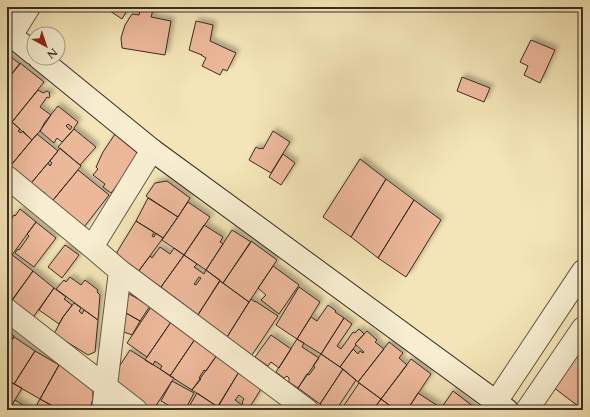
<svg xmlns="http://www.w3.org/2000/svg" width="590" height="417" font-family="Cardo,serif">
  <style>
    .building { fill: #ecb89a; stroke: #382c23; fill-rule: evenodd; filter: url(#shadow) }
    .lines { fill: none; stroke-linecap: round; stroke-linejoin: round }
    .street-casing { stroke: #675a48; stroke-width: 24 }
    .secondary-casing { stroke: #382c23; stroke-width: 24 }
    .street { stroke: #f7eed0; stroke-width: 22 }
    .secondary { stroke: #f7eed0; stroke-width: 22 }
  </style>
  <defs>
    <filter id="shadow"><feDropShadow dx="3.5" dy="-3.5" stdDeviation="2" flood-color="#0004"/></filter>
  </defs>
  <rect width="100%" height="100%" fill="#f3e5b7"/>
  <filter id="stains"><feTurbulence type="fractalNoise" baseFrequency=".005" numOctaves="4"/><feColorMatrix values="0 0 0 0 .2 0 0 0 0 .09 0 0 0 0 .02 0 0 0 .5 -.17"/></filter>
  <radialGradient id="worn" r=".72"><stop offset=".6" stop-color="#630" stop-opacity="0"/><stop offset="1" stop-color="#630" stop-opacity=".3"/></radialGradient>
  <path class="building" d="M104,7H129L122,19Z
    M141,7L153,10L151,17L171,21L165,55L122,48L121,38L125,25L132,14L139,15Z
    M196,21L213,25L210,41L236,53L227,71L223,69L220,75L202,66L206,58L201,55H202L189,50Z
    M531,40L555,50L540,83L524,75L528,66L520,62Z
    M7,54L20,64L7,80Z
    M20,63L44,82L12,122L7,118V80Z
    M462,77L490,88L484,102L457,91Z
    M38,90L43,93L47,91L50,93L49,94L50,96L49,98L47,97L40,107L51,115L40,131L32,140L12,122Z
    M58,106L78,122L74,128V129L62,142L57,138L54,143L40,131L45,122ZM68,124L72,127L70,130L66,126Z
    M7,118L11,121L7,127Z
    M11,121L20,129L18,131L21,133L23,131L32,140L7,170V127Z
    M74,129L96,147L80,165L58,147Z
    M273,131L290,142L271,173L249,160L256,147L260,149L261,148L263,149Z
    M37,134L58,151L27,188L7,170Z
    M115,134L141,154L111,193L103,187L105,184L93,175L98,169L96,167L103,152Z
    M60,148L81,166L49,205L41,200L46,194L39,189L35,194L27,188L48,163L50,166L52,163L50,161Z
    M283,154L295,163L281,185L269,177Z
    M360,159L386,179L351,237L323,217Z
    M78,170L109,195L81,231L49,205Z
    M386,179L414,200L378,258L351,237Z
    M167,181L190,198L178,217L146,196L155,183Z
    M148,198L178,217L163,238L136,221Z
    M414,200L441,220L406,277L378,258Z
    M188,202L210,217L184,255L162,240Z
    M20,209L36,222L12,255L11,254L7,260V218L11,220L14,215L15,216Z
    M136,221L154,232L152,236L154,237L156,233L163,238L138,272L118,258L117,252Z
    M36,222L56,238L34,267L15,253L18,249L19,250L29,236L27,234Z
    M204,225L223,237L220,242L223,244L206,270L184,255Z
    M232,230L251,242L223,283L206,270Z
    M251,241L277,260L249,302L223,283Z
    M65,245L79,255L62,278L48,267Z
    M160,247L170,254L174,248L184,255L161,287L138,272L150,256L152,258Z
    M11,254L33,271L9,304L7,302V260Z
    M184,255L197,264L194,267L204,274L206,270L220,280L198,315L161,287ZM199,277L201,278L196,285L194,284Z
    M273,266L299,285L279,314L261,300L266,295L258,288Z
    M33,271L54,288L29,323L9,305Z
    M70,277L81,285L85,280L98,290L97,292L100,295L98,320L56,289L64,280L66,282Z
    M220,281L249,302L227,337L197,316Z
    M299,287L320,302L297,339L276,325Z
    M54,288L66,297L64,299L72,305L63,317L59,324L39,310Z
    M124,291L150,306L140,321L119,309Z
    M251,299L255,302V301L278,316L252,355L227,337Z
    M74,303L81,308L79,311L82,314L84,310L98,320L95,352L88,355L54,334L63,317Z
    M328,305L336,311L335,312L344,318L321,354L297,339L311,317L317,321Z
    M151,307L171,322L147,357L127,343Z
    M119,309L140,321L132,335L116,329Z
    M344,318L352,324L337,346L341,349L353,332L355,333L359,329L364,334L355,344L356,345L340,367L321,354Z
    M171,322L195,339L170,376L160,369L162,366L155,361L153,365L145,360Z
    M7,331L14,336L7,347Z
    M367,331L377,340L375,342L384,349L358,382L340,367L353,349L358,354L360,351L363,353L364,352L355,344Z
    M271,335L291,349L279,368L271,362L268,366L255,357Z
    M14,337L35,351L14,384L7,380V347Z
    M195,339L217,355L206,371L204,370L199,378L201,379L192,390L170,376Z
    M297,339L304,343L302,347L319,358L298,388L289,382V378L287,376L284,378L276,372Z
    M389,342L403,353L399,358L407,365L381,399L358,382Z
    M583,347V400L578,406L553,387Z
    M130,350L174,378L153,410H151L116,384L113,376Z
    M35,351L59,365L40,399L14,384Z
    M321,354L343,369L320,404L298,388L307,374L309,375L315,367L313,366Z
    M217,355L240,370L218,407L192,390Z
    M411,359L431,374L407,410H396L381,399Z
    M59,365L90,385L93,390V398L90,410H60L40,399Z
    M343,369L356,380L336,410H329L320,404Z
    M239,372L261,389L248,410H217L216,409ZM239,395L244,399L242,402L243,403L242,405L235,400Z
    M7,380L22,388L9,410H7Z
    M172,381L194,393L185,410H177L161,401Z
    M359,383L381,399L373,410H341Z
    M453,391L474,407L472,410H440Z
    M197,393L218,407L216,410H187Z
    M418,393L441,408L440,410H407Z
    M40,399L58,409L57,410H34Z
    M381,399L396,410H373Z
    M15,400L31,410H9Z"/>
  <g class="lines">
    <defs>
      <path id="street" d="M11,36L29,7
        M7,177L92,247L120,271L307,410
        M92,247L152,150
        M7,310L136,410
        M496,402L583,271
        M103,410L120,271
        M527,410L583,328"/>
      <path id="secondary" d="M7,32L34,54
        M39,58L152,150L507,410"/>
    </defs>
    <use href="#street" class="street-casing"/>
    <use href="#secondary" class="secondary-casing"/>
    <use href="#street" class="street"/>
    <use href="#secondary" class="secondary"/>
  </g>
  <rect width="590" height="417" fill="none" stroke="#f3e5b7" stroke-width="24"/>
  <rect x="8" y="8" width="574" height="401" fill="none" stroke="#382c23" stroke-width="2"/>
  <rect x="12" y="12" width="566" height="393" fill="none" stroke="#382c23"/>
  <g transform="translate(46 46) rotate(140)"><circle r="19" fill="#f7eed0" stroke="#aba08b"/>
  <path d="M0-3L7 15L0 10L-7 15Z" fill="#8f2418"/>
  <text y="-6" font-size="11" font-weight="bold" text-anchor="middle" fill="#382c23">N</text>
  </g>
  <rect width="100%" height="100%" filter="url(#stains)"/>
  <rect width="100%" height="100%" fill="url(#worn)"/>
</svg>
